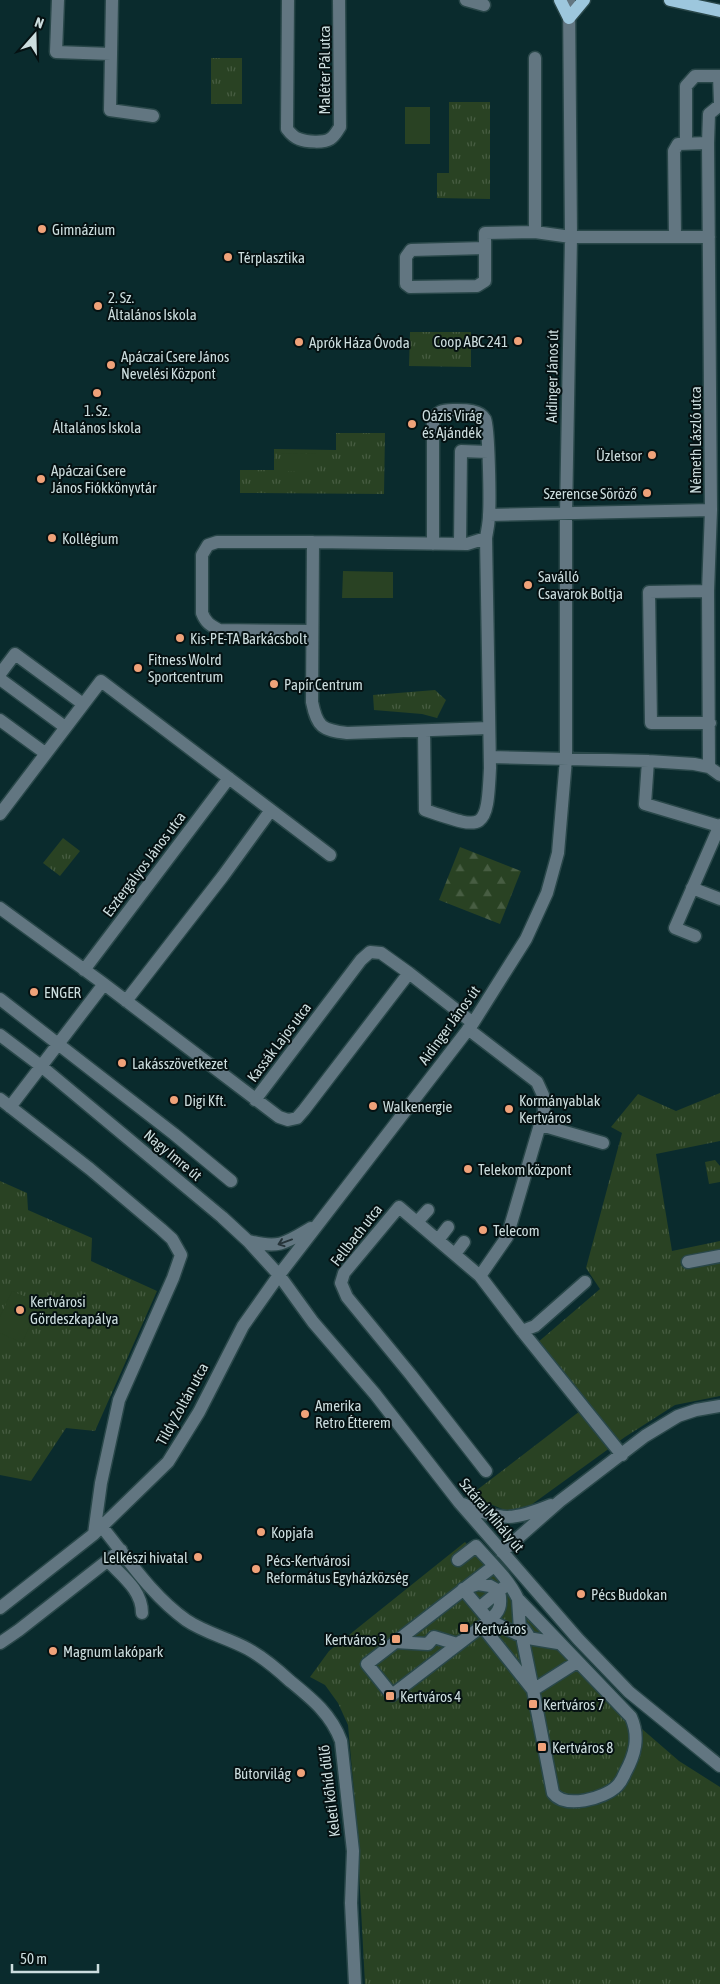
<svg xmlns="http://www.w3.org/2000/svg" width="720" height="1984" font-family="'Asap Condensed',sans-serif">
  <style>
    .grass { fill: url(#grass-tufts) }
    .forest { fill: url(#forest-firs) }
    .pitch { fill: #294223 }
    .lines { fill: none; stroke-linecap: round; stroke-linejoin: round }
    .minor-casing { stroke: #294749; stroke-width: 15 }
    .major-casing { stroke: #294749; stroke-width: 15 }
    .minor { stroke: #627681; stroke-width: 12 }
    .major { stroke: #9dc7dd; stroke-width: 12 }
    .oneway { stroke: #263439 }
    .poi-dot { fill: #f0a279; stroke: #051112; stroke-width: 2 }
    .labels { text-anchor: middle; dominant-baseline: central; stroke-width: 4; stroke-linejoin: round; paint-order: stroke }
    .street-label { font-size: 15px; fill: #ccddde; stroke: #051112 }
    .poi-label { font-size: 15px; fill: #ccddde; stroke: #051112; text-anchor: start }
  </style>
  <defs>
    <pattern id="grass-tufts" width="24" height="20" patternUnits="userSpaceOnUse" patternTransform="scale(1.25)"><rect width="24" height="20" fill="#294223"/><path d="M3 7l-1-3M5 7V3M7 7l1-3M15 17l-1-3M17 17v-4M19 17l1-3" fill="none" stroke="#475d42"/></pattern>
    <pattern id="forest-firs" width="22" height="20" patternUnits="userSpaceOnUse" patternTransform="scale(1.25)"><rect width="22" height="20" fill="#294223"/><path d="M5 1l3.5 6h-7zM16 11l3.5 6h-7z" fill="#475d42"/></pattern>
  </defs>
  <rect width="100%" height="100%" fill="#0a2b2d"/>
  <path class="grass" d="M211,58H242V104H211Z
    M449,102H490V199L437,198V173H449Z
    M410,332H471V367L409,366Z
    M336,433H385L384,494L240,493V470H274V449L336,450Z
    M435,690L446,700L437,718L422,714L374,710L373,695Z
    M63,838L80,851L60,876L43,863Z
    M720,1093V1141L656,1154L672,1251L720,1241V1396L675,1405L625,1437L531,1505L507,1511L478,1499L473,1493L580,1411L530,1349L600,1289L586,1268L622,1133L611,1127L638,1094L676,1111Z
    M715,1160L720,1166V1182L709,1184L705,1162Z
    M0,1181L27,1193L28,1210L92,1238L91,1261L157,1291L95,1431L66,1428L31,1481L0,1475Z
    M465,1542L597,1690L679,1761L720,1787V1984H365L356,1815L348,1725L338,1703L325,1685L310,1677L329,1651Z"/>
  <path class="forest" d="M460,847L521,871L500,924L439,900Z"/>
  <path class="pitch" d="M405,107H430V144H405Z
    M281,453L317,454V471H281Z
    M343,571L393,572V598H342Z
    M12,1291L40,1303L22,1343L0,1333V1317Z"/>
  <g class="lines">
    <defs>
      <path id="minor" d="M58,0L56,52L111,54
        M112,0L110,110L153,116
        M288,0L287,129C290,133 293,137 299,139C306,142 324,143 330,139C335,136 337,131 340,127L339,0
        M466,0L484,5
        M535,58V232
        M720,105L709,114L708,143L711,510L708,591L709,767L720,775
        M686,144V86L695,76H719L720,103
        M675,237L674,151L678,144L708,143
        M485,248L411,250L406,257V284L410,287L477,286L485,281V233L535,232L571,237H709
        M489,515L711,510
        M313,542L312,702C317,727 322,730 347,733L489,728
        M460,544L461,451L488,452
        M708,591L649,592L651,723H710
        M312,631L219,630C210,625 206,623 202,613V555L208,545L217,542H313L467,544L486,538
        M0,674L15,654L83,704
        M0,679L65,727
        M0,720L45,753
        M424,731L425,810C484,830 487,833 490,768L486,538C487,531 489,523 489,515C490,502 489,428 485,419C480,409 463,410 453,410C442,410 437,411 433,422V544
        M490,757L648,761L694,764L709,767
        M648,761L645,804L719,826
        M0,814L101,681L330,855
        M692,888L720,899
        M0,908L104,984L279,1117L288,1120L297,1118L304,1110L409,973L473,1023
        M695,936L675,928L720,825
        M84,970L229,778
        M0,999L174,1134L231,1181
        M126,1001L223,876L271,810
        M468,1029L537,1082L543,1095L544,1111L507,1237L480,1276
        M0,1035L41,1066L222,1217L248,1241L279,1275L313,1322L375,1394L459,1502L578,1639L629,1692L720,1766
        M0,1099L90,1169L161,1229L172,1239L181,1255L173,1278L119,1400L101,1483L94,1534
        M255,1100L361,960L370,952L381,953L409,973
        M10,1107L104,984
        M541,1125L603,1143
        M417,1222L428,1210
        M438,1240L448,1227
        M249,1241C279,1249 286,1243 311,1228
        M455,1254L464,1242
        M688,1262L720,1256
        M522,1331L622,1455
        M486,1471L411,1375L347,1297L341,1283L344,1273L399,1207L480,1276L522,1331L535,1326L585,1282
        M463,1504C502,1521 512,1521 551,1505
        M102,1527C128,1559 152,1596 186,1620C205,1633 228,1638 248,1649C264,1658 277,1669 290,1681C312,1699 331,1714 341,1741L353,1851L351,1903L355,1984
        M502,1552L560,1501L645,1436L678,1416L696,1410L720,1406
        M458,1560L476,1546C491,1563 508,1578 518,1599L631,1717C640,1737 635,1755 625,1773C623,1778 620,1783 617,1786C604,1799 565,1809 553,1793L533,1690L482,1626L392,1695L367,1664L494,1566
        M108,1561C122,1576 142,1590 142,1613
        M478,1584L490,1586L499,1591C502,1605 500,1612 489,1620L463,1589Z
        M518,1599L520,1630L524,1629L528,1635V1638L523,1641L533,1690L577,1662
        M0,1608L94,1534L168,1462L199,1412L243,1326L279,1275L473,1023L526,939L547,893L558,853L566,759V515L571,237L569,0
        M479,1608L504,1587
        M484,1625L489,1620L517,1634
        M528,1638L558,1643
        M395,1642L428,1644L434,1637L457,1644L462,1641
        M0,1643L19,1630L121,1550"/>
      <path id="major" d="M560,0L569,18
        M670,0L720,11
        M569,18L584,0"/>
    </defs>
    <use href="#minor" class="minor-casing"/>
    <use href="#major" class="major-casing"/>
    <use href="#minor" class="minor"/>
    <use href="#major" class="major"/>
  </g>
  <defs><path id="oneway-shaft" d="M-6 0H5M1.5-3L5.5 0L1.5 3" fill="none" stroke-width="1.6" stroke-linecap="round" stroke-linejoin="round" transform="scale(1.25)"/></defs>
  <use class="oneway" href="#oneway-shaft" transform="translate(285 1242) rotate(160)"/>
  <g class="poi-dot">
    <circle cx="42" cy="229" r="5"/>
    <circle cx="228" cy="257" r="5"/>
    <circle cx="98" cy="306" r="5"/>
    <circle cx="518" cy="341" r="5"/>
    <circle cx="299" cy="342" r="5"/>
    <circle cx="111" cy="365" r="5"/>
    <circle cx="97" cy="393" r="5"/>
    <circle cx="412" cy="424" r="5"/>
    <circle cx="652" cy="455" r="5"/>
    <circle cx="41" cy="479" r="5"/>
    <circle cx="647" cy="493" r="5"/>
    <circle cx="52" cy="538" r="5"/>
    <circle cx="528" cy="585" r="5"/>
    <circle cx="180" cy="638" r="5"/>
    <circle cx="138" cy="668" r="5"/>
    <circle cx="274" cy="684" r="5"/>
    <circle cx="34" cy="992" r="5"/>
    <circle cx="122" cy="1063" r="5"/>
    <circle cx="174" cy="1100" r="5"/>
    <circle cx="373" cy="1106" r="5"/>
    <circle cx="509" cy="1109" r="5"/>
    <circle cx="468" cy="1169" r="5"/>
    <circle cx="483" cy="1230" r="5"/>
    <circle cx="20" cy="1310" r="5"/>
    <circle cx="305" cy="1414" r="5"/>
    <circle cx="261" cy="1532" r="5"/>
    <circle cx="198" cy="1557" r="5"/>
    <circle cx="256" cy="1569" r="5"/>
    <circle cx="581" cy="1594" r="5"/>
    <rect x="459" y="1623" width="10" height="10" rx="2.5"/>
    <rect x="391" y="1634" width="10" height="10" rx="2.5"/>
    <circle cx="53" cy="1651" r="5"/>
    <rect x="385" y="1691" width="10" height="10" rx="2.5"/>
    <rect x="528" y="1699" width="10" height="10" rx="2.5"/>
    <rect x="537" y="1742" width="10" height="10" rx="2.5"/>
    <circle cx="301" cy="1773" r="5"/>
  </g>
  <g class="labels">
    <g class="street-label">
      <text transform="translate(324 70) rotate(-90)">Maléter Pál utca</text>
      <text transform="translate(552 376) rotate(-89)">Aidinger János út</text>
      <text transform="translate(695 440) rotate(-90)">Németh László utca</text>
      <text transform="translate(144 864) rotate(-53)">Esztergályos János utca</text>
      <text transform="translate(449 1025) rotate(-54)">Aidinger János út</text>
      <text transform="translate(279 1042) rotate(-53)">Kassák Lajos utca</text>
      <text transform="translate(173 1155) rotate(40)">Nagy Imre út</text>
      <text transform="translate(356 1235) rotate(-52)">Fellbach utca</text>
      <text transform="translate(182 1404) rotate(-61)">Tildy Zoltán utca</text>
      <text transform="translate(492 1515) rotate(50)">Sztárai Mihály út</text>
      <text transform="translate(329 1791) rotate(-97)">Keleti kőhíd dűlő</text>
    </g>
    <g class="poi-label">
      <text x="52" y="229">Gimnázium</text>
      <text x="238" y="257">Térplasztika</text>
      <text x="108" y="297">2. Sz.<tspan x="108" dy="17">Általános Iskola</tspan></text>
      <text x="508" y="341" text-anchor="end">Coop ABC 241</text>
      <text x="309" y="342">Aprók Háza Óvoda</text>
      <text x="121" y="356">Apáczai Csere János<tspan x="121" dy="17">Nevelési Központ</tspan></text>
      <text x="97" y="410" text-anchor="middle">1. Sz.<tspan x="97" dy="17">Általános Iskola</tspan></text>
      <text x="422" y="415">Oázis Virág<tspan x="422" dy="17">és Ajándék</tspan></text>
      <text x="642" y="455" text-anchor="end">Üzletsor</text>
      <text x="51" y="470">Apáczai Csere<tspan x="51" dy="17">János Fiókkönyvtár</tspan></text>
      <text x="637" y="493" text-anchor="end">Szerencse Söröző</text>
      <text x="62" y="538">Kollégium</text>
      <text x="538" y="576">Saválló<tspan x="538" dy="17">Csavarok Boltja</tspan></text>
      <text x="190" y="638">Kis-PE-TA Barkácsbolt</text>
      <text x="148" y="659">Fitness Wolrd<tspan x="148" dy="17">Sportcentrum</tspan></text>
      <text x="284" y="684">Papír Centrum</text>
      <text x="44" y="992">ENGER</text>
      <text x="132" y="1063">Lakásszövetkezet</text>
      <text x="184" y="1100">Digi Kft.</text>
      <text x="519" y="1100">Kormányablak<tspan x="519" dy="17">Kertváros</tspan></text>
      <text x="383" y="1106">Walkenergie</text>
      <text x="478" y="1169">Telekom központ</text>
      <text x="493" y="1230">Telecom</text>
      <text x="30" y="1301">Kertvárosi<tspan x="30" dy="17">Gördeszkapálya</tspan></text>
      <text x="315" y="1405">Amerika<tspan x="315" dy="17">Retro Étterem</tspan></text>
      <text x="271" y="1532">Kopjafa</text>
      <text x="188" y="1557" text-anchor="end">Lelkészi hivatal</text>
      <text x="266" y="1560">Pécs-Kertvárosi<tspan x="266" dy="17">Református Egyházközség</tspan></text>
      <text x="591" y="1594">Pécs Budokan</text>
      <text x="474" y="1628">Kertváros</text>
      <text x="386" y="1639" text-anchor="end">Kertváros 3</text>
      <text x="63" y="1651">Magnum lakópark</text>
      <text x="400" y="1696">Kertváros 4</text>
      <text x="543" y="1704">Kertváros 7</text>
      <text x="552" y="1747">Kertváros 8</text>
      <text x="291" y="1773" text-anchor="end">Bútorvilág</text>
    </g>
  </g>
  <g transform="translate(35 35) rotate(20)" stroke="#051112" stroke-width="4" paint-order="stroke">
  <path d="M0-4L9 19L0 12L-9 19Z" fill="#ccddde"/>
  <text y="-8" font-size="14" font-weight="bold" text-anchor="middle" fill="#ccddde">N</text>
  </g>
  <path d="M12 1964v8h86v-8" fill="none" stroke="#ccddde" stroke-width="2.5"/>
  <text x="20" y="1964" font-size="15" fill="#ccddde" stroke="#051112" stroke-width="4" paint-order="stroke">50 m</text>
</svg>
